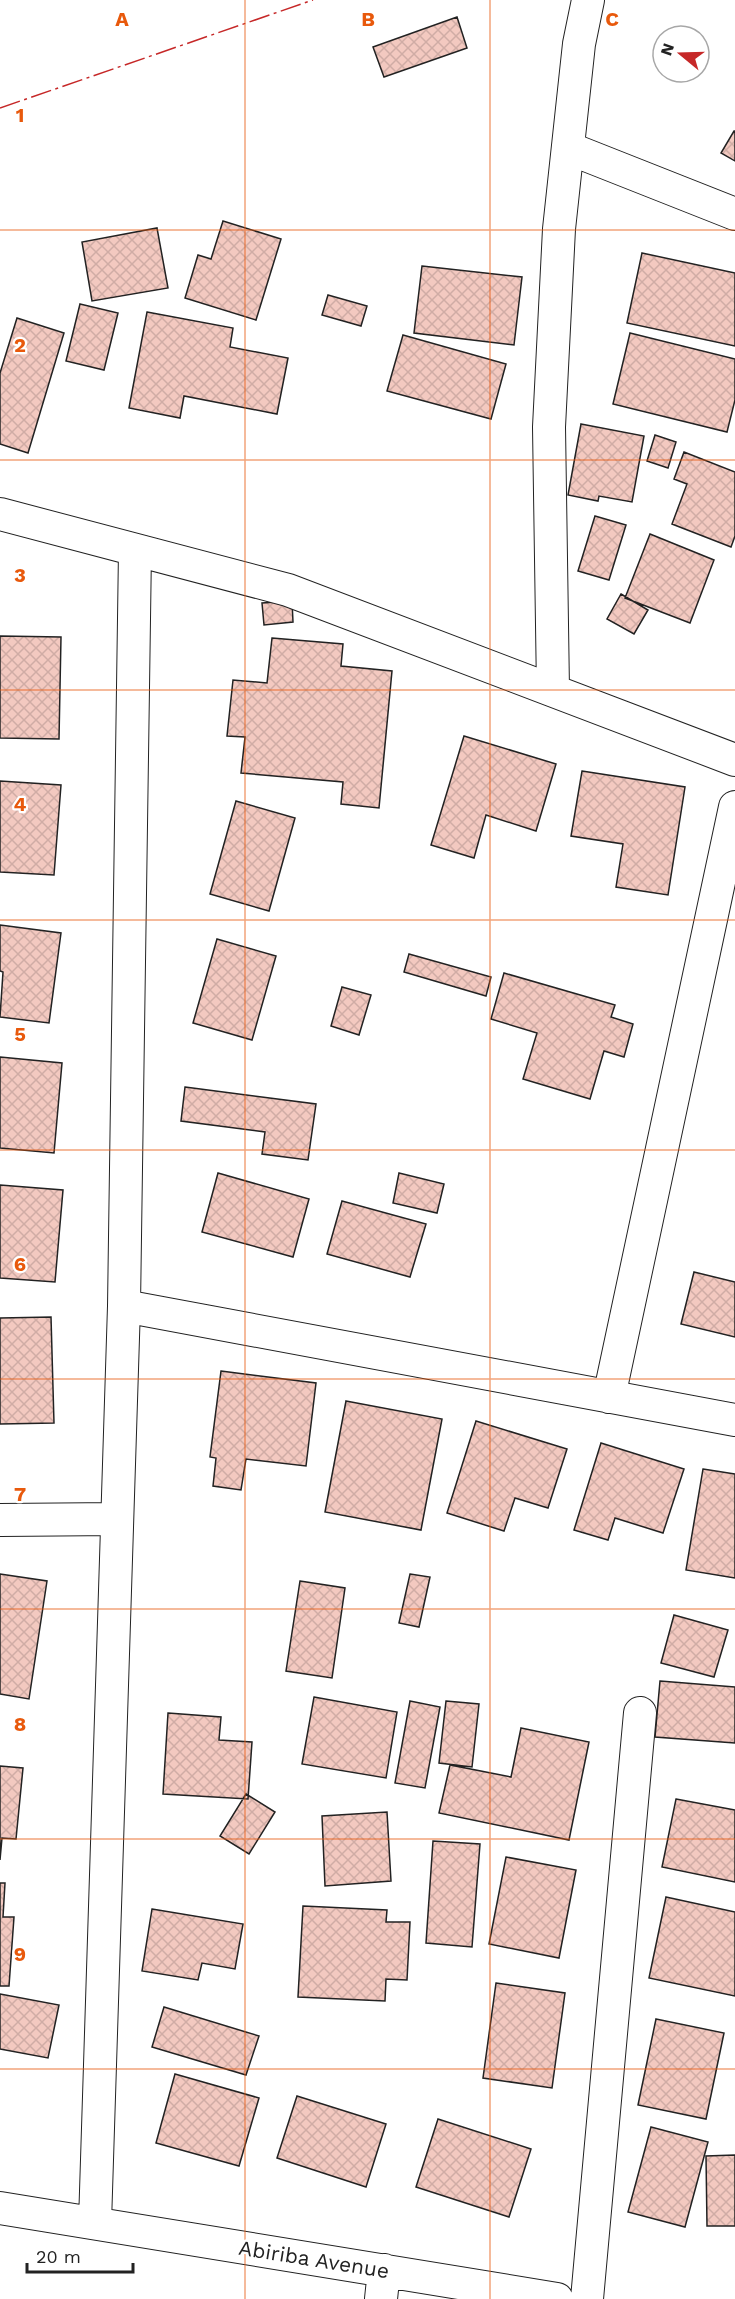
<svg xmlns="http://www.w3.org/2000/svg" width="735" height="2299" font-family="'Work Sans',sans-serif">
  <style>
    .building { fill: url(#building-cross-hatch); stroke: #222; stroke-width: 1.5 }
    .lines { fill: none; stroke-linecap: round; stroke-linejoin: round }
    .minor-casing { stroke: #222; stroke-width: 34 }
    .minor { stroke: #fff; stroke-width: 32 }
    .power { stroke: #c62828; stroke-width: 1.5; stroke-dasharray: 21 4.5 3 4.5; stroke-linecap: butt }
    .grid { fill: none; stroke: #e8590c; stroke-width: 1.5; stroke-opacity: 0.55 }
    .labels { text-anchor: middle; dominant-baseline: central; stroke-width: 4.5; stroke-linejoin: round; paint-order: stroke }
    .street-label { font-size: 21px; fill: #222; stroke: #fff }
    .grid-label { font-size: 20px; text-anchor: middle; font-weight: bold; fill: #e8590c; stroke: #fff; stroke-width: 4.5; stroke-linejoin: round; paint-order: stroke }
  </style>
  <defs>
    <pattern id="building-cross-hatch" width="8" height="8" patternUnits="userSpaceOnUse" patternTransform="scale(1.5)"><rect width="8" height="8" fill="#f3c9c0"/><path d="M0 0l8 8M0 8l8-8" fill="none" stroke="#d0aca5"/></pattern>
  </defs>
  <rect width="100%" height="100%" fill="#fff"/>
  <path class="building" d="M457,17L467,48L384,77L373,47Z
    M734,131H735V161L721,153Z
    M223,221L281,239L256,320L185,298L198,255L211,259Z
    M157,228L168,288L92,301L82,242Z
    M642,253L735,273V346L627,323Z
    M422,266L522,277L514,345L414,333Z
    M328,295L367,306L361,326L322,315Z
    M80,304L118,313L104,370L66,361Z
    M147,312L233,328L230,347L288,358L277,414L184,396L180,418L129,408Z
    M17,318L64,333L28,453L0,444V373Z
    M630,333L735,359V400L727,432L613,404Z
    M403,335L506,364L491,419L387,391Z
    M581,424L644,436L632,502L599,496L598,501L568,495Z
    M655,435L676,442L668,468L647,461Z
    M684,452L735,472V536L731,547L672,524L687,484L674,479Z
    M595,516L626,525L609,580L578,571Z
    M650,534L714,560L690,623L625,598Z
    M621,594L648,610L634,634L607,619Z
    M292,601L293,622L264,625L262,603Z
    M0,636L61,637L59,739L0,738Z
    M272,638L343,644L341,666L392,671L379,808L341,804L343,782L241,773L245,737L227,736L233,680L267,683Z
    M464,736L556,764L536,831L486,815L474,858L431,845Z
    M582,771L685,787L668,895L616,887L623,844L571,836Z
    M0,781L61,785L54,875L0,872Z
    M236,801L295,818L269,911L210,894Z
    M0,925L61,933L49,1023L0,1017L3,972L0,971Z
    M217,939L276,956L252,1040L193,1023Z
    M409,954L491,977L486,996L404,972Z
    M504,973L615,1005L611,1017L633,1024L624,1057L604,1051L590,1099L523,1079L537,1033L491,1019Z
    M342,987L371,995L359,1035L331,1026Z
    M0,1057L62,1063L54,1153L0,1148Z
    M185,1087L316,1104L308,1160L262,1154L265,1132L181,1121Z
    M218,1173L309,1199L293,1257L202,1232Z
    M399,1173L444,1184L437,1213L393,1203Z
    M0,1185L63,1190L55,1282L0,1278Z
    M342,1201L426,1224L410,1277L327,1254Z
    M694,1272L735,1282V1337L681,1324Z
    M51,1317L54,1423L0,1424V1318Z
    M221,1371L316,1383L306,1466L246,1459L241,1490L213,1486L216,1458L210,1457Z
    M346,1401L442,1419L421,1530L325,1512Z
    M476,1421L567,1449L548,1508L515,1498L504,1531L447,1513Z
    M601,1443L684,1469L663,1533L615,1518L608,1540L574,1530Z
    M703,1469L735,1474V1578L686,1570Z
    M0,1574L47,1581L29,1699L0,1694Z
    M410,1574L430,1577L419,1627L399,1623Z
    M300,1581L345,1588L332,1678L286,1671Z
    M674,1615L728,1630L714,1677L661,1663Z
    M660,1681L735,1687V1743L655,1737Z
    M314,1697L397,1712L386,1778L302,1764Z
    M410,1701L440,1707L425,1788L395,1783Z
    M446,1701L479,1704L472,1767L439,1763Z
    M168,1713L221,1717L219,1740L252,1742L248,1799L163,1794Z
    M521,1728L589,1742L569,1840L439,1813L450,1765L511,1777Z
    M0,1766L23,1768L16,1839L2,1838L0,1860Z
    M246,1794L275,1812L249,1854L220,1836Z
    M676,1799L735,1810V1882L662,1867Z
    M387,1812L391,1881L325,1886L322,1816Z
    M433,1841L480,1844L472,1947L426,1943Z
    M506,1857L576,1870L559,1958L489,1944Z
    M0,1883H5L3,1917H14L9,1986H0Z
    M666,1897L735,1912V1996L649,1978Z
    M303,1906L387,1910L386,1922H410L407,1980L386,1979L385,2001L298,1997Z
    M152,1909L243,1924L235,1969L202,1963L198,1980L142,1971Z
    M496,1983L565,1993L552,2088L483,2078Z
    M0,1994L59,2005L48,2058L0,2049Z
    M164,2007L259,2036L246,2075L152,2047Z
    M656,2019L724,2033L706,2119L638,2105Z
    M175,2074L259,2098L239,2166L156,2143Z
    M297,2096L386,2124L366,2187L277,2158Z
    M438,2119L531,2149L509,2217L416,2187Z
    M651,2127L708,2142L685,2227L628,2212Z
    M735,2155V2226H707L706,2156Z"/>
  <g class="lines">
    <defs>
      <path id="minor" d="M568,148L735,214
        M0,514L288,590L735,760
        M553,690L549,427L559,229L579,44L588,0
        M124,1306L735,1420
        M609,1397L735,807
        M0,1520L117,1519
        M0,2208L557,2299
        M95,2223L124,1306L135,550
        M381,2299L384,2270
        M587,2299L640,1713"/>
    </defs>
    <use href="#minor" class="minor-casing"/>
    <use href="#minor" class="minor"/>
    <path class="power" d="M0,108L313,0"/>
  </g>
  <path class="grid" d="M245,0V2299M490,0V2299M0,230H735M0,460H735M0,690H735M0,920H735M0,1150H735M0,1379H735M0,1609H735M0,1839H735M0,2069H735"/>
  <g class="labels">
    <g class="street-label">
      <text transform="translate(314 2259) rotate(9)">Abiriba Avenue</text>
    </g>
  </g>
  <g class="grid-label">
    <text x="122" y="26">A</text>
    <text x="368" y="26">B</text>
    <text x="612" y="26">C</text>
    <text x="20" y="122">1</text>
    <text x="20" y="352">2</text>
    <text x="20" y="582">3</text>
    <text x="20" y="811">4</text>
    <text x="20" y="1041">5</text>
    <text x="20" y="1271">6</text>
    <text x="20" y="1501">7</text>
    <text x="20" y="1731">8</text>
    <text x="20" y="1961">9</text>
  </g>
  <g transform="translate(681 54) rotate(289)"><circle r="28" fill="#ffffff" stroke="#a7a7a7" stroke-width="1.5"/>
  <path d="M0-4.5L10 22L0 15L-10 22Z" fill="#c62828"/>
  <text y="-9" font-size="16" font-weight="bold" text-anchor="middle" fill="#222222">N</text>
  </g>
  <path d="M27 2263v9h106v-9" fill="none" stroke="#222222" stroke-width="3"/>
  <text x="36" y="2263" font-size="18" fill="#222222" stroke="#ffffff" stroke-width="4.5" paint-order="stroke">20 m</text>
</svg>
